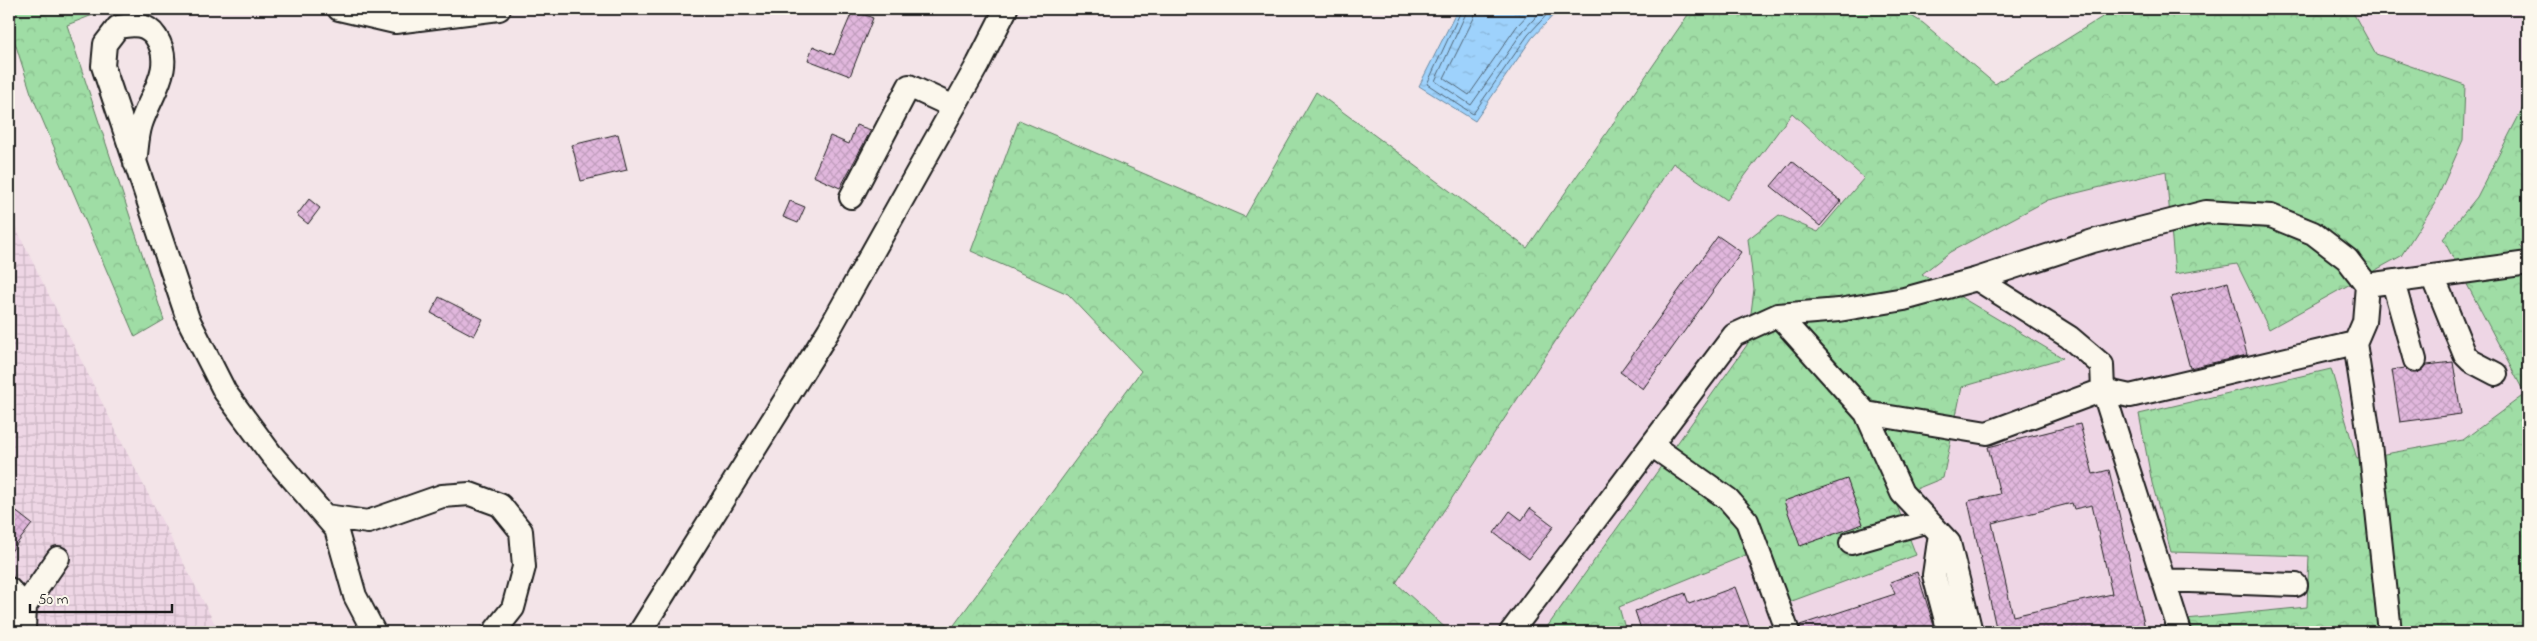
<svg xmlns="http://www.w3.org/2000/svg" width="2537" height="641" font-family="'Indie Flower',sans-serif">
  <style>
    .built { fill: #eed6e5 }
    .industrial { fill: url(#industrial-grid) }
    .forest { fill: url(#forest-crowns); stroke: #5e7c60 }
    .water { fill: url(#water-ripples); stroke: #6a89a2 }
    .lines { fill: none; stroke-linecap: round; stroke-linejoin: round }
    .shore { stroke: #506576; stroke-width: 1 }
    .building { fill: url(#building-cross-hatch); stroke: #1c1c1c; fill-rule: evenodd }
    .minor-casing { stroke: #1c1c1c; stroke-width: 26 }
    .minor { stroke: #fbf7ec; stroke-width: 22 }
  </style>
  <defs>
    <pattern id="industrial-grid" width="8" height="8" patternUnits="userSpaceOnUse" patternTransform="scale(1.25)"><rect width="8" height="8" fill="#eed6e5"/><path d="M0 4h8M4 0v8" fill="none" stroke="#ccb7c4"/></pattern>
    <pattern id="forest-crowns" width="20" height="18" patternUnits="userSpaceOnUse" patternTransform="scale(1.25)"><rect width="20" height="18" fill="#9fdda5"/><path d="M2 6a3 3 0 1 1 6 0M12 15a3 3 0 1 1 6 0" fill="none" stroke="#88bd8d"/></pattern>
    <pattern id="water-ripples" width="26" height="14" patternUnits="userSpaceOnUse" patternTransform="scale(1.25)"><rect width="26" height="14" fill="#9ed2fc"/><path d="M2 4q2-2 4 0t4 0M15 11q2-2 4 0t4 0" fill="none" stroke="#88b4d7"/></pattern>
    <pattern id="building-cross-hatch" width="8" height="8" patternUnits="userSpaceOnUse" patternTransform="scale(1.25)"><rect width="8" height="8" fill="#e1b7dd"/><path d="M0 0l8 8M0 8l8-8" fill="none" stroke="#c09dbd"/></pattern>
  </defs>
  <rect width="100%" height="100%" fill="#f3e4e8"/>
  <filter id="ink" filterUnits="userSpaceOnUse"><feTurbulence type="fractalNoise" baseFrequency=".02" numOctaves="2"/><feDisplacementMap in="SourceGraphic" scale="10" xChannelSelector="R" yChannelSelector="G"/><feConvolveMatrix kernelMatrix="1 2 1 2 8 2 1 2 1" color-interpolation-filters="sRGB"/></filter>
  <g filter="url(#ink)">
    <path class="built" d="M1692,9H1900L1923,23L1995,84L2115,9H2528V632H949L1142,371L1245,217L1316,92L1527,248Z"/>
    <path class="industrial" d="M9,214L124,447L219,632H9Z"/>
    <path class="forest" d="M9,9H108L67,25L164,320L135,337L31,93L9,24Z
      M1692,9H1900L1923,23L1995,84L2115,9H2351L2376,54L2465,85L2463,140L2435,203L2401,256L2269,329L2237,264L2175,274L2166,171L2048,200L1950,252L1922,274L2063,358L1962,387L1943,478L1894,498L1916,555L1776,607L1756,551L1619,607L1626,632H1546L1545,630L1747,345L1754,289L1748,239L1779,215L1818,232L1864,178L1792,113L1727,200L1673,163L1396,583L1450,632H949L1141,371L1068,294L971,251L1019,120L1245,217L1316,92L1527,248Z
      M2528,98V243L2519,246L2528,256V632H2186V619L2307,607L2309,556L2171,552L2152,483L2139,414L2331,369L2357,459L2463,440L2525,394L2443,239L2477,197Z"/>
    <path class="water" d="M1458,9H1559L1532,38L1475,121L1419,86Z"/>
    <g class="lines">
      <path class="shore" d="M1462,9L1427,84L1473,114L1528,35L1552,9
        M1468,9L1435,81L1471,105L1523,31L1543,9
        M1476,9L1474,18L1444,78L1469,95L1517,26L1533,9"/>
    </g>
    <path class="building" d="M853,10L873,18L850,76L808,60L813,46L834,55Z
      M856,125L871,130L840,188L813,176L830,136L849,144Z
      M618,134L627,170L581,181L572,145Z
      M1792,161L1841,201L1820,226L1771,186Z
      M309,199L320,208L308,224L297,215Z
      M790,201L805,207L798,223L783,217Z
      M1718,236L1741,252L1643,389L1620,372Z
      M2228,282L2247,355L2190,368L2171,297Z
      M439,297L483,319L474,336L431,313Z
      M2453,362L2461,414L2400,422L2392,370L2405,368L2411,373H2418L2427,365Z
      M2080,424L2093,474L2109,470L2145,628L2126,632H1997L1968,501L2000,494L1988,447ZM2072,503L2074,509L2092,505L2112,594L2013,616L1992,523Z
      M1847,479L1863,524L1800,546L1784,501Z
      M9,506L32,524L9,554Z
      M1530,508L1554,526L1529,559L1494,533L1510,511L1522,520Z
      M1917,572L1936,632H1909L1907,626L1887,632H1801L1800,625L1895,594L1890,582Z
      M1735,587L1752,632H1642L1635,611L1685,593L1689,604Z"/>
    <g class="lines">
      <defs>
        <path id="minor" d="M339,9L395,22L499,9
          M135,163C137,150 137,136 141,124C150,95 176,67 156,37C147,23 133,24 118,27L105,44L103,66L188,319L225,392L271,454L336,529L355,596L374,632
          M851,197L909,86L954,107
          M2433,276L2465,355L2471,361L2496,374
          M1977,279L2093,241L2206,212L2271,216L2313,233L2347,259L2367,285L2364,322L2355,343L2369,435L2390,632
          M2393,282L2415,360
          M2367,285L2528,263
          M2103,390L2130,396L2355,343
          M2103,390L2180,632
          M1866,413L1902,493L1949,543L1971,632
          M1653,446L1728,499L1747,521L1788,632
          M326,516L368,522L442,496L470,494L500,505L521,531L524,567L513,608L494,632
          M1940,534L1934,575L1949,632
          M1851,543L1928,521
          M2164,580L2296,585
          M9,589L25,606
          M24,629L25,606L58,558
          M640,632L829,330L978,64L1006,9
          M1511,632L1734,335L1778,315L1839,310L1904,299L1977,279L2069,337L2102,365L2103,390L1987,433L1866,413L1778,315"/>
      </defs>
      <use href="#minor" class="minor-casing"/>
      <use href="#minor" class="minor"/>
    </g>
  </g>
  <rect width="2537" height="641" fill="none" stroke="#fbf7ec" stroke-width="30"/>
  <rect x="15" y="15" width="2507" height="611" fill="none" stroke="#1c1c1c" stroke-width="2" filter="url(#ink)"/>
  <path d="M30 604v8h142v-8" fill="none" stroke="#1c1c1c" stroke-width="2.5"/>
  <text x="38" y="604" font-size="15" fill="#1c1c1c" stroke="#fbf7ec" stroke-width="4" paint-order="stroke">50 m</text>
</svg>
